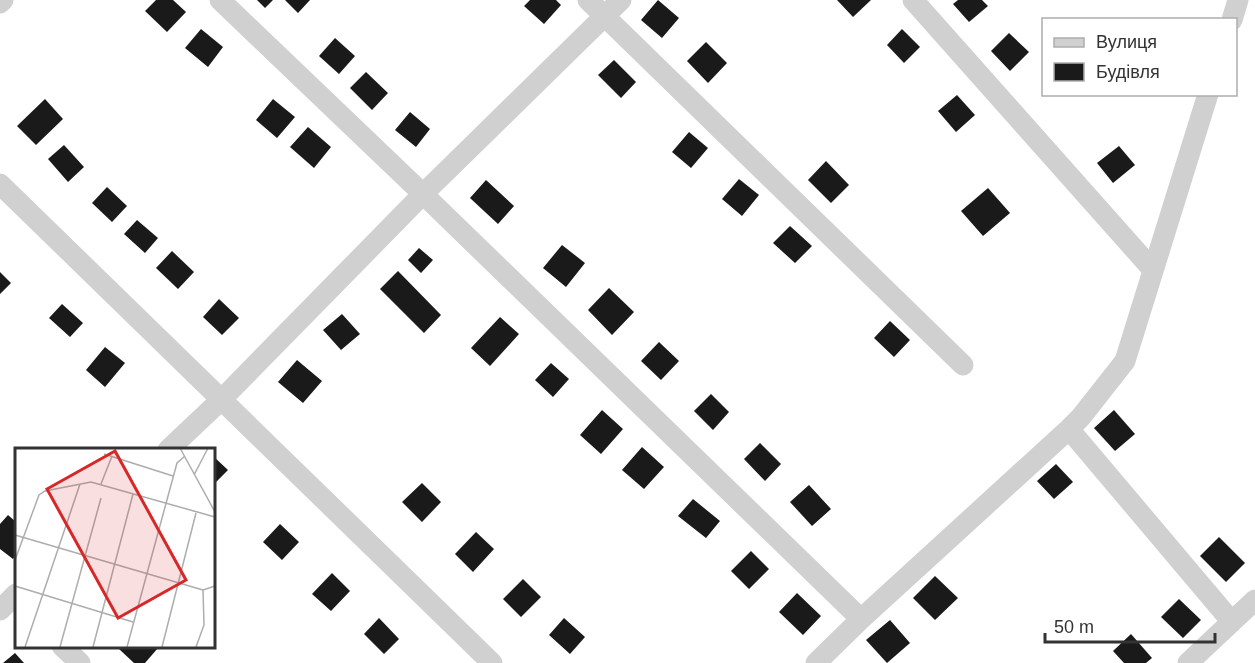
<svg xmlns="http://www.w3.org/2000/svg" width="1255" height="663" font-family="Arial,sans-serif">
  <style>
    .building { fill: #1a1a1a }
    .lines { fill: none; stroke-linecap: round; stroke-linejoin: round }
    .minor { stroke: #d0d0d0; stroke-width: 21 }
    .inset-road { fill: none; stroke: #adadad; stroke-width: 1.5 }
    .view { fill: #d62828; fill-opacity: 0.15; stroke: #d62828; stroke-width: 3 }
    .inset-edge { fill: none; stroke: #333; stroke-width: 3 }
  </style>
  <rect width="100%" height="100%" fill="#fff"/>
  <path class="building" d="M156,0H173L186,12L167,32L145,11Z
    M257,0H273L265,8Z
    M285,0H310L298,13Z
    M530,0H556L561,5L544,24L524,6Z
    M658,0L679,18L662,38L641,20Z
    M837,0H871L853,17Z
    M958,0H982L988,6L969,22L953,4Z
    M201,29L223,47L208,67L185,48Z
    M902,29L920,47L904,63L887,45Z
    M1009,33L1029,52L1010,71L991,51Z
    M335,38L355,56L339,74L319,56Z
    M706,42L727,63L708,83L687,61Z
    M614,60L636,82L621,98L598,75Z
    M366,72L388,93L372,110L350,88Z
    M957,95L975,115L956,132L938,111Z
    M45,99L63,119L36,145L17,126Z
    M273,99L295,117L277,138L256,120Z
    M410,112L430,129L416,147L395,130Z
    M308,127L331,147L314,168L290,147Z
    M689,132L708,148L691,168L672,152Z
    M64,145L84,167L68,182L48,159Z
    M1119,146L1135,165L1113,183L1097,163Z
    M826,161L849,185L831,203L808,180Z
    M739,179L759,195L742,216L722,199Z
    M486,180L514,206L498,224L470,198Z
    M107,187L127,206L112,222L92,203Z
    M988,188L1010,213L983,236L961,211Z
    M137,220L158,238L145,253L124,234Z
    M790,226L812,246L795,263L773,243Z
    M562,245L585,263L566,287L543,268Z
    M419,248L433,260L421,273L408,260Z
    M172,251L194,272L178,289L156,268Z
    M398,271L441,315L424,333L380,289Z
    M0,272L11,283L0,294Z
    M609,288L634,312L612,335L588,310Z
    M219,299L239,318L222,335L203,317Z
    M62,304L83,323L70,337L49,318Z
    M342,314L360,334L341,350L323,330Z
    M500,317L519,334L490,366L471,348Z
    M890,321L910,340L894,357L874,338Z
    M659,342L679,361L661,380L641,361Z
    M105,347L125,363L105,387L86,370Z
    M297,360L322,381L303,403L278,382Z
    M551,363L569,379L553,397L535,380Z
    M711,394L729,412L713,430L694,411Z
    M602,410L623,429L601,454L580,435Z
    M1114,410L1135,434L1115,451L1094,428Z
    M760,443L781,464L765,481L744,459Z
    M642,447L664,467L644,489L622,470Z
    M213,456L228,470L213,485Z
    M1056,464L1073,482L1054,499L1037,481Z
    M422,483L441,502L422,522L402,502Z
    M809,485L831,509L812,526L790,502Z
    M693,499L720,521L706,538L678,516Z
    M8,515L16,522V555L13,559L0,549V524Z
    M280,524L299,542L282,560L263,542Z
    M476,532L494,549L473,572L455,554Z
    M1219,537L1245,563L1226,582L1200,556Z
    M751,551L769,569L749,589L731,571Z
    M332,573L350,591L331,611L312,594Z
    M935,576L958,598L935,620L913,598Z
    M523,579L541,597L521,617L503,599Z
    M797,593L821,616L803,635L779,612Z
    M1179,599L1201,620L1183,638L1161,617Z
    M379,618L399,639L384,654L364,634Z
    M564,618L585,637L570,654L549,635Z
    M890,620L910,643L887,663L866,640Z
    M1131,634L1152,658L1146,663H1124L1113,651Z
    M121,646H156L158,648L145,663H134L119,649Z
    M15,653L24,663H3Z"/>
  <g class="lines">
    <path class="minor" d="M220,0L423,194L861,619
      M588,0L963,365
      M913,0L1153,270
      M0,3L3,0
      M1232,20L1238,0
      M0,184L492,663
      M1069,429L1232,622
      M168,450L221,400L423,194L621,0
      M0,610L16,594
      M62,646L80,663
      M816,663L861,619L1069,429L1081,417L1125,361L1208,94
      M1188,663L1255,600"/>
  </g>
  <g transform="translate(15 448)">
    <rect width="200" height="200" fill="#fff"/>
    <path class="inset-road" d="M165,0L200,64M89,6L158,28M179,27L193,0M86,36L97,8M0,87L188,142M0,112L24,47L30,43L76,34L200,69M0,138L118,174M10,199L65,36M45,199L86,50M78,199L118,46M112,199L162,15L170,8M147,199L181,65M181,199L189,177L188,142L200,138"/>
    <path class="view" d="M100,3L171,132L103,170L32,41Z"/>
    <rect width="200" height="200" class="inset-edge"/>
  </g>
  <rect x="1042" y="18" width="195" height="78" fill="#ffffff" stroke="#adadad" stroke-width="1.5"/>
  <rect x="1054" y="38" width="30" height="9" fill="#d0d0d0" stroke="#adadad" stroke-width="1.5"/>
  <text x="1096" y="48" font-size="18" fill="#333333">Вулиця</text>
  <rect x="1054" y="63" width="30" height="18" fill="#1a1a1a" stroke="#adadad" stroke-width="1.5"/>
  <text x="1096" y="78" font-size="18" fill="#333333">Будівля</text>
  <path d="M1045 633v9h170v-9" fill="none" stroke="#333333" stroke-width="3"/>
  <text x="1054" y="633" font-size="18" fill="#333333" stroke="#ffffff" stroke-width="4.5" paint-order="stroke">50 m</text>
</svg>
